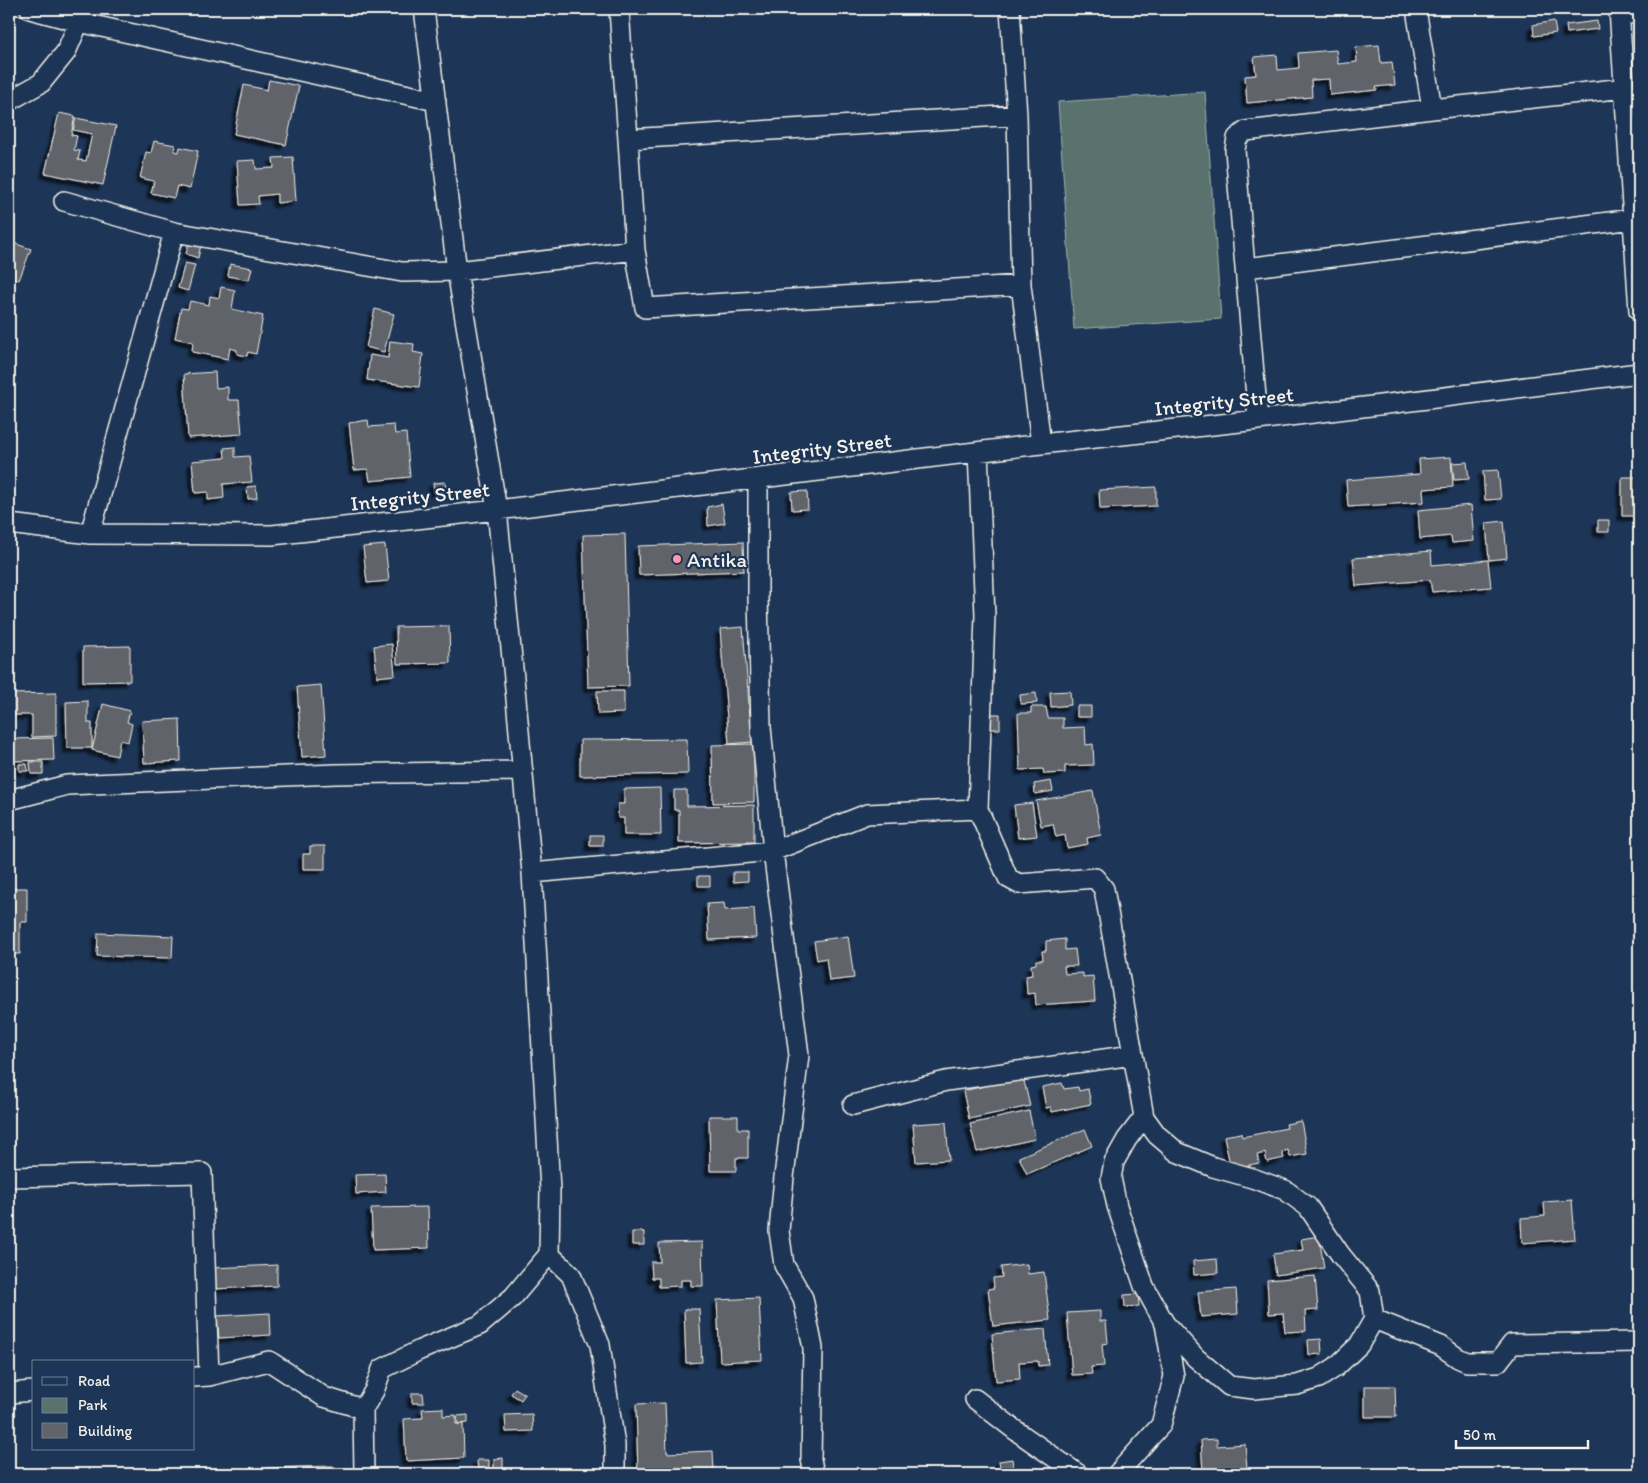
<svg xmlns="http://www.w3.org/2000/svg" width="1648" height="1483" font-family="Itim,sans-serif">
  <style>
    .green { fill: #5a726e; stroke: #a7b2ab }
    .building { fill: #60636a; stroke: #f4f1e8; filter: url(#shadow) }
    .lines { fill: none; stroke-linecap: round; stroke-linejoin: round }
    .street-casing { stroke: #f4f1e8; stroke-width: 22 }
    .street { stroke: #1d3557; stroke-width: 19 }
    .poi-dot { fill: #ff9aa2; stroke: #1d3557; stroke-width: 2 }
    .labels { text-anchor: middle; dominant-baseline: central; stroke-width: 4.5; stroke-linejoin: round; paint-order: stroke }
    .street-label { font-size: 21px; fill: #f4f1e8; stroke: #1d3557 }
    .poi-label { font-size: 21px; fill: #f4f1e8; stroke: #1d3557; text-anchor: start }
  </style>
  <defs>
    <filter id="shadow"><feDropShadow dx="-4.5" dy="4.5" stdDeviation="1" flood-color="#0009"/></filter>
  </defs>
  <rect width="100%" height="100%" fill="#1d3557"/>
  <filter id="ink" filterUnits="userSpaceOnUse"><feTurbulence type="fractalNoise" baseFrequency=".02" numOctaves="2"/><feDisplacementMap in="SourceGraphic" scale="10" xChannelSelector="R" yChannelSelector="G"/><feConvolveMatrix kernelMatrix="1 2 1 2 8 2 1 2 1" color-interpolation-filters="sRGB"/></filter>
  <g filter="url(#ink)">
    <path class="green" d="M1205,92L1221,319L1074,329L1058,102Z"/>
    <path class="building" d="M1554,21L1556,33L1534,36L1533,25Z
      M1597,21L1598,29L1567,33L1566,25Z
      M1379,45L1381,63L1392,62L1395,85L1376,87L1377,90L1330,95L1329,79L1311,80L1312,97L1247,103L1245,76L1256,75L1254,57L1277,55L1278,70L1299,68L1298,53L1336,50L1338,64L1357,62L1356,47Z
      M269,80L299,86L286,145L234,134L244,85L267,90Z
      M59,113L75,116L71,135L77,136L74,150L80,151L78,160L86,161L92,134L73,130L76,118L116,126L103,185L45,173Z
      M154,141L175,145L174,151L179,152L180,147L198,151L190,189L177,186L174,198L151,193L154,181L140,178L146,152L151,153Z
      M293,157L296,201L277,203V194L258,196L259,204L240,205L237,161L255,160L256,169L274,168L273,158Z
      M9,234L15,236L13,243L31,249L19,280L9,276Z
      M189,242L201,245L198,258L186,254Z
      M185,263L195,265L188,291L178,288Z
      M230,264L252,268L249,280L228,276Z
      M221,287L235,290L232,309L263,316L256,354L248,352L247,356L237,354V350L230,348L228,359L192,352L193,342L175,338L181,308L188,309L190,301L209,305L210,296L219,298Z
      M375,309L394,314L384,352L366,347Z
      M390,341L414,344L413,352L423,354L419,387L367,380L370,355L388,358Z
      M215,372L216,388L228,387V400H239L242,434L188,438L184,374Z
      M368,420L369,427L394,425L395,434L406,433L410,477L370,481L368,469L354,470L349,423Z
      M235,447V457L249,456L252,482L223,484L224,498L208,500V492L195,493L192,461L225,458L224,448Z
      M1451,457L1453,487L1423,489L1424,502L1348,507L1346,480L1420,474L1419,459Z
      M1467,462L1469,479L1454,480L1452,463Z
      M1498,470L1501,499L1485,500L1483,471Z
      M1622,477H1639V516H1622Z
      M445,482L446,491L434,492L433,483Z
      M256,486L257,498L248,499L247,487Z
      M1156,487V506L1100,509L1099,490Z
      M807,491L808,509L792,510L791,492Z
      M722,504L725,523L708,526L707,507Z
      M1471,505L1474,541L1452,543L1451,536L1420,539L1418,510Z
      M1598,520H1609V532H1598Z
      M1504,521L1507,558L1489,560L1486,523Z
      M625,534L629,686L588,687L583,535Z
      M743,542L744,571L639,575L638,546Z
      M385,545L389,581L367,583L363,547Z
      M1431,551L1432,565L1488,560L1491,587L1432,592L1430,580L1356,586L1353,558Z
      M449,626L450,663L397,664L396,627Z
      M743,627L752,742L729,744L720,629Z
      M392,644L395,675L377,677L374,646Z
      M130,646V681L83,682V647Z
      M321,685L326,755L302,757L297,687Z
      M597,691H624V713L598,714Z
      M1070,691L1071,705L1051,707L1050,692Z
      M56,693V736L32,737V715H9V694Z
      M1036,693L1037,703L1021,704L1020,695Z
      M88,701V723H92V748H67L66,702Z
      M103,704L130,711L127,722L132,724L128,742L120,740L117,756L92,750Z
      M1077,706H1091V717H1077Z
      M1031,707H1046L1048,718H1063V728L1085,727L1086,745L1093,744L1094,765L1065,766V773L1044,774L1043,769L1020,770L1018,713H1031Z
      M990,714H1000V729H990Z
      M180,719L181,761L144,763L142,721Z
      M9,734H10L11,739L53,738L54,760L10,761L11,770H9Z
      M687,739L688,774L580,776V740Z
      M754,744V802L713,803L712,745Z
      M30,762H43V774H31Z
      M19,764H27L28,771H19Z
      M1051,781L1053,791L1035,794L1034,784Z
      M660,788L661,835H624V818H618V804H624V789Z
      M674,790H687V806L754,805V842L679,843V810H674Z
      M1093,791L1101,835L1087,838L1088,844L1067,848L1065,835L1056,837L1053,824L1041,826L1036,801Z
      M1032,803L1037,836L1018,838L1014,805Z
      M590,835H603V846H590Z
      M310,846H325V869H303V854H310Z
      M733,872H748V881L733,882Z
      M698,876H710V886H698Z
      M9,888H27V922H20V954H9Z
      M724,903L725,910L754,908L756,938L709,940L707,904Z
      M98,933L173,936L172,958L97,956Z
      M848,936L854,978L829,981L826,958L817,960L814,941Z
      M1065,939V950L1075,949L1077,966H1064L1065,974L1083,973V977L1093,976L1095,1001L1036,1005L1035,993L1027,994L1026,976L1032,975L1031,965L1036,964V960H1043L1042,951H1046V941Z
      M1023,1077L1030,1106L969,1119L963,1091Z
      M1062,1083L1064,1089L1078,1087L1079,1091L1088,1089L1091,1104L1052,1112L1051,1107L1046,1108L1042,1087Z
      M1029,1111L1035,1139L977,1152L970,1124Z
      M709,1116H738V1129H748V1158H736V1171H710Z
      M1301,1121L1307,1154L1290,1157L1288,1150L1282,1152L1284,1158L1267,1162L1265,1153L1257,1155L1259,1163L1231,1169L1224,1136L1241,1133L1242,1137L1287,1128L1286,1124Z
      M946,1122L949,1160L916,1162L913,1124Z
      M1085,1129L1092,1146L1027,1174L1019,1157Z
      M385,1174L386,1192L356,1194L355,1175Z
      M1572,1200L1575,1239L1522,1243L1521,1218L1545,1216L1544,1202Z
      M428,1207L429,1248L373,1250L371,1208Z
      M632,1232H644V1245H632Z
      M1319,1236L1324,1268L1276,1275L1273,1254L1303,1250L1301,1239Z
      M702,1242L703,1286H691V1280H681V1286L659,1287V1278H652L651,1262H660L659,1243Z
      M1217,1259L1218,1273L1194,1275L1193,1261Z
      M1027,1264L1028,1274L1044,1272L1050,1320L993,1326L988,1289L994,1288L993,1278L1002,1277L1001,1267Z
      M277,1265V1286L213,1289L212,1268Z
      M1315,1276L1318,1310L1305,1311L1306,1331L1285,1332L1283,1313L1269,1314L1267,1280Z
      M1236,1289L1238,1314L1201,1317L1198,1292Z
      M1138,1294L1139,1306L1125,1307L1124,1295Z
      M759,1298L762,1360L720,1362L717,1300Z
      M684,1309H699L702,1362L686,1363Z
      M1100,1311V1321H1106L1108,1343L1102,1344L1104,1366L1091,1367L1092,1374L1072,1375L1067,1313Z
      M270,1313L271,1335L219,1338L217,1316Z
      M1045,1329L1048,1365L1038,1366V1361L1019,1362L1020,1379L996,1381L992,1334Z
      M1321,1339L1322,1354L1309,1355L1308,1340Z
      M1365,1386H1395L1396,1417H1365Z
      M515,1388L525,1394L521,1400L511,1394Z
      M412,1393H423L424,1403H412Z
      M665,1403L667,1453L713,1451L714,1474H638L636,1404Z
      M443,1408V1416L456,1415V1424H463L464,1458L406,1461L404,1419L423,1418L422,1409Z
      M532,1414L533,1431L506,1432L505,1415Z
      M468,1415V1423L458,1424L457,1416Z
      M1217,1439V1446L1245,1444L1247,1468L1203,1472L1201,1440Z
      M503,1458V1471H494V1459Z
      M1012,1459L1014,1474H1001L999,1461Z
      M477,1460H489V1471L478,1472Z
      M333,1466V1474H267L266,1468Z"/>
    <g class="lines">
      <defs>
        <path id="street" d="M30,9L79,22L436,101
          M619,9L628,139
          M1010,9L1017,115L1021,285L1041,444
          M1416,9L1432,109L1625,88
          M1619,9L1639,311
          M1619,15L1639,13
          M9,101L41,83L66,52L79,22
          M1017,115L628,139L635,250L645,308L1021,285
          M64,201L174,232L402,272L457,271L635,250
          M1246,268L1633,219
          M1258,420L1235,150L1237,138L1246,131L1432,109
          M978,452L985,615L978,809L1008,878L1019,884L1095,878L1104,889L1144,1117L1157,1135L1177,1152L1213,1167L1252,1178L1285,1190L1308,1207L1340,1254L1370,1291L1374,1319L1359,1345L1336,1367L1319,1378L1297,1385L1254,1389L1229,1386L1196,1358L1165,1324L1144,1286L1117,1206L1111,1178L1114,1162L1127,1139L1144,1117
          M758,478V595L761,727L773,851L799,1055L784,1177L779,1231L784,1265L803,1298L813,1348L811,1459L814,1474
          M9,524L90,534L272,535L497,510L1041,444L1258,420L1639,373
          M90,534L174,232
          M9,800L67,785L336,774L523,771
          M532,873L773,851L867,814L978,809
          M853,1105L946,1081L1133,1055
          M9,1177L202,1173L209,1376
          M549,1254L571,1275L600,1345L615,1445V1474
          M1374,1319L1441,1346L1458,1358L1467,1362H1498L1512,1344L1639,1342
          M194,1377L209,1376L269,1361L324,1397L363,1409
          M9,1393L34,1391
          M975,1399L1015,1430L1078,1474
          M364,1474L363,1409L374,1391L382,1369L420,1350L480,1325L513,1297L549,1254L550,1190L532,873L515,688L497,510L457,271L424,9
          M1117,1474L1161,1425L1174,1376L1165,1324"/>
      </defs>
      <use href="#street" class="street-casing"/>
      <use href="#street" class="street"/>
    </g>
  </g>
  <circle class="poi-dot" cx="677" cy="559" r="5"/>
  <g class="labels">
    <g class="street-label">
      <text transform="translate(1224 401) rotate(-6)">Integrity Street</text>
      <text transform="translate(822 448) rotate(-7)">Integrity Street</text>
      <text transform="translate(420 496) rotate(-6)">Integrity Street</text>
    </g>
    <g class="poi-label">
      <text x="687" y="559">Antika</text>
    </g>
  </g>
  <rect width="1648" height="1483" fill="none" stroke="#1d3557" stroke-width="30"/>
  <rect x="15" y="15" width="1618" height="1453" fill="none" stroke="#f4f1e8" stroke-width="2" filter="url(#ink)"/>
  <rect x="32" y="1360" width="162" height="90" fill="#1d3557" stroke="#738091"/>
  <rect x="42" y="1377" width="25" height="8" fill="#1d3557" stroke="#738091"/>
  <text x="78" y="1386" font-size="15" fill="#f4f1e8">Road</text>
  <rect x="42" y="1398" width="25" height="15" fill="#5a726e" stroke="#738091"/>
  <text x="78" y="1410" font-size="15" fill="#f4f1e8">Park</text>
  <rect x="42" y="1423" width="25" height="15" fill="#60636a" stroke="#738091"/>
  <text x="78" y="1436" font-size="15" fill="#f4f1e8">Building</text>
  <path d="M1456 1440v8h132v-8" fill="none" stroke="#f4f1e8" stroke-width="2.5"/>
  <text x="1463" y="1440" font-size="15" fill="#f4f1e8" stroke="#1d3557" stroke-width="4" paint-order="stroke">50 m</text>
</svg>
